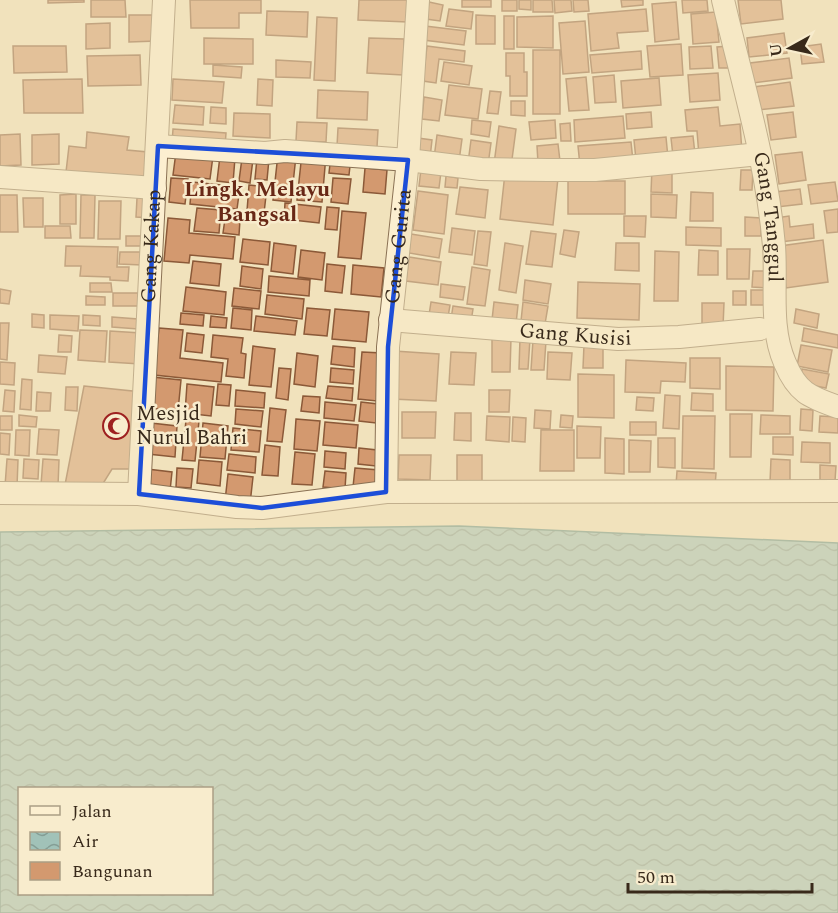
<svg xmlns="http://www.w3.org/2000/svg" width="838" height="913" font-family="Spectral,serif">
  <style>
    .water { fill: url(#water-waves); stroke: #679086; stroke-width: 1.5; fill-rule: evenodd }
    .building { fill: #d3996f; stroke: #8b5938; stroke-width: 1.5 }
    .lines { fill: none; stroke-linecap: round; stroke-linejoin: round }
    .street-casing { stroke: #8a7154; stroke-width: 24 }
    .street { stroke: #fcefd0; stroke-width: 22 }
    .marked { fill: none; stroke: #1d4ed8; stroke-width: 4.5; stroke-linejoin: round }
    .labels { text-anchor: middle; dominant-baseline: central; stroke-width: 5; stroke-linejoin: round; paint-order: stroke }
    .street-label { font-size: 21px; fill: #38291a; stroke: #f8eccd }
    .poi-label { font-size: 21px; fill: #38291a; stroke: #f8eccd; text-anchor: start }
    .neighbourhood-label { font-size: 22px; font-weight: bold; fill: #682816; stroke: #f8eccd }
  </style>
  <defs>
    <pattern id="water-waves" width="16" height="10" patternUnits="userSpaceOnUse" patternTransform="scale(1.5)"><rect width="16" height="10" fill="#a1c2b8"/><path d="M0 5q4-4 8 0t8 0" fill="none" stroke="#849e95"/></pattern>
  </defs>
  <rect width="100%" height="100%" fill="#f1e2bc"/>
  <path class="water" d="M459,526L838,543V913H0V532ZM20,788H212V894H20Z"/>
  <path class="building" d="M48,0H84V2L48,3Z
    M91,0H125L126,17H91Z
    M190,0H261V13H239V28H191Z
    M359,0H409L408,22L358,20Z
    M462,0H491V7H462Z
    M502,0H517V11H502Z
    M519,0H531V10L519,9Z
    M533,0H552L553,12H533Z
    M554,0H571L572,11L555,13Z
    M573,0H588L589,11L574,12Z
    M621,0H643V5L622,7Z
    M682,0H707L708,11L683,13Z
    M738,0H781L783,19L741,24Z
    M429,2L443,5L440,21L426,19Z
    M676,2L679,39L655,42L652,4Z
    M449,9L473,12L471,29L446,26Z
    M646,9L648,31L617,33L619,48L591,51L588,14Z
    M267,11L308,12L307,37L266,35Z
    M716,12L719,42L693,44L691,14Z
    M129,15H156L157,41L129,42Z
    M476,15L495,16V44H476Z
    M504,16H514V49H504Z
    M553,16V48L517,47V17Z
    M317,17L337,18L335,81L314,80Z
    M585,21L589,72L563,74L559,23Z
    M110,23V48L86,49V24Z
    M425,26L466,31L464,45L423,40Z
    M784,33L787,53L749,57L747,38Z
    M204,38L253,39V64H204Z
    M369,38L404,39L403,75L367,73Z
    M681,44L683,75L650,77L647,46Z
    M821,44L824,62L802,64L800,47Z
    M13,46H66L67,72L14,73Z
    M427,46L465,51L464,62L439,59L436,83L423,81Z
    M711,46L713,68L690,69L689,47Z
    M728,46L730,68H719L717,47Z
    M533,50H560V114H533Z
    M641,51L642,69L592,73L590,55Z
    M506,53H524V72H527V96H510V76H506Z
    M140,55L141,85L88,86L87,56Z
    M789,58L792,78L753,83L750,63Z
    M276,60L311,62L310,78L276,77Z
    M444,62L472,66L469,85L441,81Z
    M213,65L242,67L241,78L213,76Z
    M718,73L720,100L690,102L688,75Z
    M614,75L616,102L595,103L593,77Z
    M586,77L589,110L569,111L566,79Z
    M659,78L661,105L623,108L621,81Z
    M82,79L83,113H24L23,80Z
    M173,79L224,82L222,103L172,100Z
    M258,79L273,80L272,106L257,105Z
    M790,82L794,106L757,110L754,87Z
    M449,85L482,89L478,119L445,115Z
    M318,90L368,92L367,120L317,118Z
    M490,91L501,92L498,114L487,113Z
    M424,97L442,100L439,121L422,119Z
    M511,101H525V116L511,115Z
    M175,105L204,107L203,125L173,123Z
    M211,107L226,108V124L210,123Z
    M718,107L720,126L740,124L742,152L699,156L697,131H687L685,110Z
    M651,112L652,127L627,129L626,114Z
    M793,112L796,137L771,140L767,115Z
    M234,113L270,114V138L233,136Z
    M623,116L625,138L575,142L574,120Z
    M472,120L491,122L489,137L471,134Z
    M555,120L556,138L531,140L529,122Z
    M297,122L327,123L326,142L296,141Z
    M570,123L571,141H561L560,124Z
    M499,126L516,129L511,167L494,164Z
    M338,128L378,130L377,147L337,146Z
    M173,129L226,133L225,147L172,143Z
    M87,132L129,137L127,150L148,152L144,180L66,172L69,146L86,148Z
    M20,134L21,165L0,166V135Z
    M59,134V164L32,165V135Z
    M437,135L462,139L459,161L434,158Z
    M693,136L695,154L673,156L671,138Z
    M666,137L668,158L636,160L634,140Z
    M418,138L432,140L430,158L416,156Z
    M471,140L491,143L488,165L468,163Z
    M631,142L633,161L580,166L578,146Z
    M558,144L560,161L538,163L537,146Z
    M176,152L213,156L210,179L173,175Z
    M802,152L806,180L779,184L775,155Z
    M302,153L326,155L322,202L297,200Z
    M278,154L296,156L291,202L273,200Z
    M331,155L351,157L349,175L329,173Z
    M220,156L235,158L233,183L217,181Z
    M242,158L253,159L250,183L239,181Z
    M257,158L269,159L267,180L255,179Z
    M365,168L387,170L385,194L363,192Z
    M652,168H672V193L651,192Z
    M421,169L441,172L439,188L419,186Z
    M741,170H753L752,190H740Z
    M505,173L558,178L553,225L500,219Z
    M446,176L458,178L457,188L445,187Z
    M171,178L188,179L185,204L169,202Z
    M333,178L351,179L348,204L331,202Z
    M568,181H625V214H568Z
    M192,182L240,187L237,209L190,204Z
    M835,182L838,201L811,204L808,185Z
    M249,185L267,187L264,213L247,211Z
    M460,187L488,190L485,218L456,214Z
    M800,189L802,204L777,207L775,192Z
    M418,191L448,195L444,234L413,230Z
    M691,192L713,193V221H690Z
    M76,194V224H60V195Z
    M651,194L677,195L676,218L651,217Z
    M0,195H17L18,232H0Z
    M81,195H95L94,238H80Z
    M23,198H43V227H24Z
    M137,198H152L151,218L136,217Z
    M99,201H121L120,239H98Z
    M285,203L321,207L319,223L284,219Z
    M327,207L339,208L337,230L325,229Z
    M197,208L221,210L219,233L194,231Z
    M838,209V232L827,233L824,211Z
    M342,211L366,213L361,259L338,257Z
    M624,216H646L645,237L624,236Z
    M789,216L790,227L813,224L814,238L780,242L776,218Z
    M745,217L761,218V236H745Z
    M168,218L190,220L189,233L235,237L233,259L190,255L189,263L164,261Z
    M225,219L240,220L239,235L223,233Z
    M45,226H70L71,238H45Z
    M686,227L721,228V246L686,245Z
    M452,228L475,231L472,255L449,252Z
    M564,230L579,232L575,257L560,254Z
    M478,231L491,232L487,266L474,264Z
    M531,231L556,234L552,267L526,264Z
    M411,234L442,239L439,258L409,253Z
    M126,236H148V246H126Z
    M243,239L270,242L268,265L240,262Z
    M823,240L828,282L786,288L780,246Z
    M274,243L296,246L293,274L271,271Z
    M505,243L523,246L516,293L499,290Z
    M616,243H639V271L615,270Z
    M66,246L118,247L117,267H129L128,281L110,280V277L80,276L81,266H65Z
    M727,249H750L749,279H727Z
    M301,250L325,253L322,280L298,277Z
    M699,250L718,251V275H698Z
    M655,251L679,252L678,301H654Z
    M120,252H142V265L119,264Z
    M409,257L441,262L438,285L406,281Z
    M193,261L221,264L219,286L190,283Z
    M327,264L345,266L342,293L325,291Z
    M353,265L384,268L381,297L351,294Z
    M242,266L263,269L261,289L240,286Z
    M472,267L490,270L485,306L467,304Z
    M753,271H767V288L752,287Z
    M269,276L310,280L309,296L268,292Z
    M525,280L551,284L548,304L523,300Z
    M578,282L640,284L639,320L577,318Z
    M90,283H111L112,292H90Z
    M441,284L465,287L463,300L440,297Z
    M186,287L226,292L224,315L183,311Z
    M234,288L261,291L259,309L232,306Z
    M0,289L11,291L9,304L0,303Z
    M751,290H768V305H751Z
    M733,291H746V305H733Z
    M113,293H138V306H113Z
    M267,295L304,299L302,319L265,314Z
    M86,296L105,297V305H86Z
    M431,302L450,305L448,317L429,315Z
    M494,302L518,305L516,324L492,320Z
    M523,302L548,306L545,324L521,321Z
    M702,303H724L723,327L702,326Z
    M453,306L473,309L471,322L451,319Z
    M233,308L252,310L251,330L231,328Z
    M307,308L330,310L327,336L304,334Z
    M335,309L369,312L366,342L332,339Z
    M796,309L819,314L817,328L794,323Z
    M181,313L204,315L203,326L180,324Z
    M32,314L44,315V328L32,327Z
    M50,315L79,316L78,331L50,329Z
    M83,315L100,316V326L83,325Z
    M211,316L227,318L226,328L210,327Z
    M256,316L297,321L295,335L254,331Z
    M112,317L138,319V329L112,327Z
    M0,323H9L7,360L0,359Z
    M159,328L183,330L180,358L223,363L221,382L154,375Z
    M804,328L838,335V348L802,341Z
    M80,330L107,331L105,362L78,360Z
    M110,331L141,333L140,364L109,362Z
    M187,333L204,335L202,353L185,351Z
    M59,335L72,336L71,352H58Z
    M213,335L243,338L241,353L246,354L244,378L226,376L228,359L211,357Z
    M492,338H511L510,372H492Z
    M520,338L530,339L528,369H519Z
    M533,340L546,341L544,370H531Z
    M584,345L603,346V368H583Z
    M801,345L832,350L828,372L797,366Z
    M253,346L275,349L271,387L249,385Z
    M333,346L355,348L354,367L331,364Z
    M394,351L439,354L436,401L392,399Z
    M362,352L382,353L377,401L358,399Z
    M451,352L476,353L474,385L449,384Z
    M548,352L572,353L570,380L547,379Z
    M297,353L318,356L315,387L294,384Z
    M39,355L67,357L65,374L38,372Z
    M690,358H720V389L690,388Z
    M626,360L686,363L685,382L661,381L660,393L625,392Z
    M0,362L15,363L14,385L0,384Z
    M726,366L774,367L773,411L726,410Z
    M279,368L291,369L288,400L276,398Z
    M331,368L354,370L353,384L330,382Z
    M802,369L829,374L826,388L800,383Z
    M578,374L614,375V418L578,417Z
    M152,377L181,380L178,411L149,408Z
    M22,379L32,380L31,410L20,409Z
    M187,384L214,387L211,416L185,413Z
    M218,384L231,385L229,406L216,405Z
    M84,386L142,392L137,469H112L99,490H64Z
    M328,386L353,388L352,401L326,398Z
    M66,387H78L77,411L65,410Z
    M5,390L15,391L14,412L3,411Z
    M236,390L265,393L264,408L235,406Z
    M489,390H510L509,412H489Z
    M37,392L51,393L50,411H36Z
    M692,393L713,394V411L691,410Z
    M665,395L680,396L679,429L663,428Z
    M303,396L320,397L319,413L301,411Z
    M637,397L654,398L653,411L636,410Z
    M325,402L356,405L354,421L324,418Z
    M361,402L378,404L376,423L359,421Z
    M270,408L286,410L282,442L267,441Z
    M236,409L263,411L261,427L235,424Z
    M801,409L813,410L812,431L800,430Z
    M535,410L551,411L550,429L534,428Z
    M402,412H436L435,438H402Z
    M455,413H471V441L454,440Z
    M730,414H752L751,457H730Z
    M19,415L37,417L36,427L19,426Z
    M561,415L573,416L572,428L560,427Z
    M761,415L790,416V434H760Z
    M0,416H12V430H0Z
    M487,416L510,417L509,442L486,440Z
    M683,416H715L714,469L682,468Z
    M820,416L838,417V433L819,432Z
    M513,417L526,418L525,442L512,441Z
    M296,419L320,421L317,451L294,449Z
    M186,420L199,421L195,461L182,460Z
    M325,422L358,425L356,448L323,445Z
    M630,422H656V435H630Z
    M151,423L177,426L175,457L148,454Z
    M203,423L228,426L225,459L200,457Z
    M577,426L601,427L600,458H577Z
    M233,428L261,431L259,452L231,450Z
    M39,429L59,430L57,455L37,454Z
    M16,430H30L29,456L15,455Z
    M541,430H574V471H540Z
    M0,433L10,434L9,455L0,454Z
    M773,437H793V455L773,454Z
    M605,438L624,439V474L605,473Z
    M658,438H675V468L658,467Z
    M629,440L651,441L650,472H629Z
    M802,442L830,443V463L801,462Z
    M265,445L280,447L278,476L262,475Z
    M359,448L377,450L376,466L358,464Z
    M325,451L346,453L345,469L324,467Z
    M295,452L315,454L312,485L292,484Z
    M229,454L256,457L255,473L227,470Z
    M399,455H431L430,480L398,479Z
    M457,455H482V482H457Z
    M7,459L18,460L17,487L5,486Z
    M24,459L39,460L38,479L23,478Z
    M43,459L59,460L58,486L41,485Z
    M771,459L790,460V483H770Z
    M199,460L222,462L220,486L197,483Z
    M820,465L836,466L835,481L820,480Z
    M177,468L193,469L191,488L176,487Z
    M355,468L379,470L378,490L353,487Z
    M147,469L172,472L170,491L146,488Z
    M325,471L346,473L345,489L323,487Z
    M677,471L716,473L715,487L676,485Z
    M228,474L253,477L250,504L225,501Z"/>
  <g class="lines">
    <defs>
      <g id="street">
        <path id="s1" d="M723,0C742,81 767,163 774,246C777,284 769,327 785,363C797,392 809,397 838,407"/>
        <path d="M158,146L265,153L285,151L408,160L481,169L548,170H595L760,154"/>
        <path d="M0,177L155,188"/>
        <path id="s2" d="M390,320L618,339L679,337L760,329"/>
        <path id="s3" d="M386,492L388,347L408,160L418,0"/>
        <path d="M0,493L139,494L237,507L262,508L386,492L838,491"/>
        <path id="s4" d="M139,494L164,0"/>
      </g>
    </defs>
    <use href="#street" class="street-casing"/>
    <use href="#street" class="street"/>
  </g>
  <path d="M0 0H838V913H0ZM158,146L408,160L388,347L386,492L262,508L139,494Z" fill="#f1e2bc" fill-opacity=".55" fill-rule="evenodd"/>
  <path class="marked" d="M158,146L408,160L388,347L386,492L262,508L139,494Z"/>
  <defs>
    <symbol id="mosque-ring" viewBox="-11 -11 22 22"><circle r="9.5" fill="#f8eccd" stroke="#9e2020" stroke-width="1.5"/><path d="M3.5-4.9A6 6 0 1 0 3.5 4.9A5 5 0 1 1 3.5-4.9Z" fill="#9e2020"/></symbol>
  </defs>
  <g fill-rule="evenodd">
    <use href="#mosque-ring" x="101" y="411" width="30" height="30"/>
  </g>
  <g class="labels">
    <g class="street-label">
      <text stroke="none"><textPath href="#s1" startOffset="222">Gang Tanggul</textPath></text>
      <text stroke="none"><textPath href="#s3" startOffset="246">Gang Gurita</textPath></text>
      <text stroke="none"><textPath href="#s4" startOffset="248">Gang Kakap</textPath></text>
      <text stroke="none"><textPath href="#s2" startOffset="186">Gang Kusisi</textPath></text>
    </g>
    <g class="poi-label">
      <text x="136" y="414">Mesjid<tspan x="136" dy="24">Nurul Bahri</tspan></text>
    </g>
    <g class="neighbourhood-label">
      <text x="257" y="189">Lingk. Melayu<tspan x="257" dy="25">Bangsal</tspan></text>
    </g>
  </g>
  <rect x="18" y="787" width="195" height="108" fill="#f8eccd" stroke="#ab9e85" stroke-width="1.5"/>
  <rect x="30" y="806" width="30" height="9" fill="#fcefd0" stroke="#ab9e85" stroke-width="1.5"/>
  <text x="72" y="817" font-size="18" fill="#38291a">Jalan</text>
  <rect x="30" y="832" width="30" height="18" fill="url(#water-waves)" stroke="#ab9e85" stroke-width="1.5"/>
  <text x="72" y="847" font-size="18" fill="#38291a">Air</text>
  <rect x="30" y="862" width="30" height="18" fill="#d3996f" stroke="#ab9e85" stroke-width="1.5"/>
  <text x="72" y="877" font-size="18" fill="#38291a">Bangunan</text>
  <g transform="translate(790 48) rotate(262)" stroke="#f8eccd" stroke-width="4.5" paint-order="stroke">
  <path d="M0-4.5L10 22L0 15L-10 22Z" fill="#38291a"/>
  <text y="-9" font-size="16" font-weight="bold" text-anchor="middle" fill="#38291a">U</text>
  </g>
  <path d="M628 883v9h184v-9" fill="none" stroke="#38291a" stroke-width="3"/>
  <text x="637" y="883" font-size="18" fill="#38291a" stroke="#f8eccd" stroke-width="4.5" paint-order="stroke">50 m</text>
</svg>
